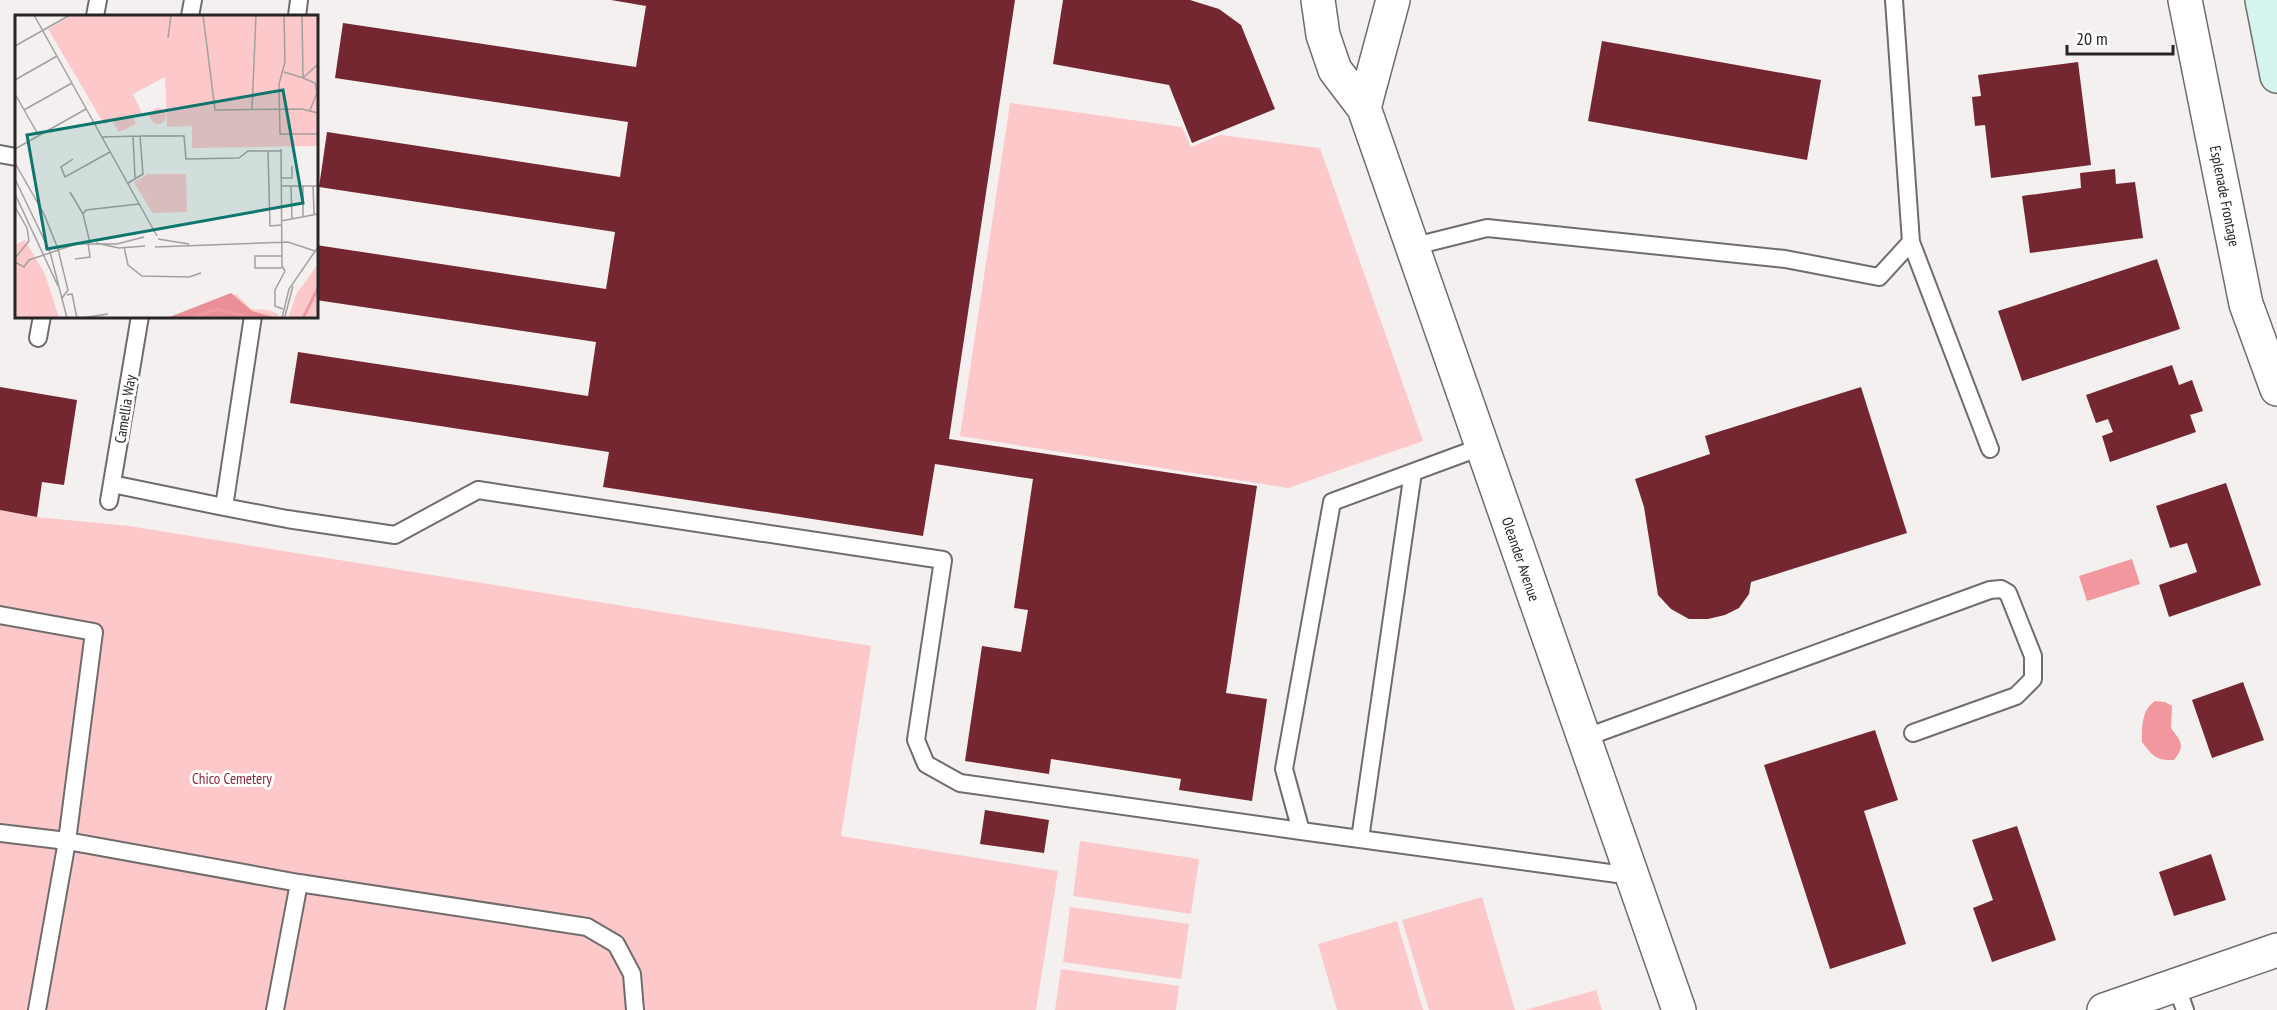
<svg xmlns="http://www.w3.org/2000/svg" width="2277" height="1010" font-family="'PT Sans Narrow',sans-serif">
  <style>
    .green { fill: #fdc8ca }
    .water { fill: #f2979d }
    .building { fill: #752731 }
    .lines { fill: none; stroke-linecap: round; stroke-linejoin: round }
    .lane-casing { stroke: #716c6c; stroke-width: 20 }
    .street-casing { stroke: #716c6c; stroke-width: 36 }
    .secondary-casing { stroke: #716c6c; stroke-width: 36 }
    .lane { stroke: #fff; stroke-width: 16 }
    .street { stroke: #fff; stroke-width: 33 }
    .secondary { stroke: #d4f4ed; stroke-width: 33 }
    .labels { text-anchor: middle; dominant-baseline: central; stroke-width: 6; stroke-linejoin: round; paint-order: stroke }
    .street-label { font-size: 15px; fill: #272525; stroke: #fff }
    .park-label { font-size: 15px; fill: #8f2637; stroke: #fff }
    .inset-river { fill: none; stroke: #f2979d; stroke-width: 3 }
    .inset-road { fill: none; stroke: #a39f9f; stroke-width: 1.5 }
    .view { fill: #0f766e; fill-opacity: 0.15; stroke: #0f766e; stroke-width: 3 }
    .inset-edge { fill: none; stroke: #272525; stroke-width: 3 }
  </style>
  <rect width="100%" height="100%" fill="#f5f0f0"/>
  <path class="green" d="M1010,103L1182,127L1191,147L1220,135L1320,148L1423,441L1288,488L960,436Z
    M0,510L37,517L129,526L871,646L841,836L1058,871L1036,1010H0Z
    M1080,841L1199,859L1191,914L1073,896Z
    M1482,897L1515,1010H1429L1402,920Z
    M1070,907L1189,924L1181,979L1063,962Z
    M1397,921L1423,1010H1337L1318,944Z
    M1061,969L1179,986L1176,1010H1055Z
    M1596,990L1602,1010H1525Z"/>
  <path class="water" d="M2132,559L2140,584L2087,601L2079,576Z
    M2155,701L2165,702L2172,706L2171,728C2181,742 2186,745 2174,760C2156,761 2152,755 2142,742C2142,727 2141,711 2155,701Z"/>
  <path class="building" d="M611,0H1015L949,439L1257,486L1226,693L1267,699L1252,801L1179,790L1181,779L1051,759L1049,774L965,761L982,646L1021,652L1028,610L1014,608L1033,479L935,464L923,536L603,487L609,452L290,403L298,352L588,396L596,342L316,300V245L606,289L615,232L319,187L327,132L620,177L628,122L335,78L343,23L636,67L646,6Z
    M1063,0H1190L1219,9L1241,25L1275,109L1192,143L1169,85L1053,64Z
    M1602,41L1821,80L1807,160L1588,121Z
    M2078,62L2091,165L1991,178L1985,125L1975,126L1972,97L1981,96L1978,75Z
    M2115,169L2116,184L2135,182L2143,238L2030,253L2022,196L2081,188L2080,173Z
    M2157,259L2180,329L2022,381L1998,311Z
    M2172,365L2179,385L2192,380L2203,411L2190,415L2196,432L2110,462L2102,436L2113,432L2108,419L2096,423L2086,395Z
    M0,387L77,400L64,485L42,482L37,517L0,510Z
    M1861,387L1907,533L1751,582L1749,594L1739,608L1725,615L1708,619H1689L1671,609L1658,595L1644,507L1635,479L1710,454L1705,436Z
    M2226,483L2261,585L2169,617L2159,585L2197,572L2187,543L2170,548L2156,506Z
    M2243,682L2264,740L2212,758L2192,700Z
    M1875,730L1898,800L1864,811L1906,944L1830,969L1764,765Z
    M985,810L1049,820L1044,853L980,844Z
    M2017,826L2056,940L1992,962L1973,908L1993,900L1972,840Z
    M2211,854L2226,900L2174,916L2159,872Z"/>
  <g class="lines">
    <defs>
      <path id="lane" d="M95,16L98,0
        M190,16L193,0
        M297,16L299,0
        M0,154L16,157
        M1911,242L1990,449
        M1411,247L1487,228L1785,259L1879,277L1911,242L1894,0
        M38,338L42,316
        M1481,447L1332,502L1284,769L1301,831L1632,876
        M112,484L224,507L253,316
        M109,501L140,316
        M224,507L287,519L395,535L478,490L943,560L916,740L926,764L960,783L1301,831
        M0,615L94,632L67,841L37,1010
        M1584,738L1990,590L2001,589L2008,593L2033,656V679L2016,696L1913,733
        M0,833L67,841L299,883L587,927L616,944L632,974L635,1010
        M1360,839L1413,472
        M2176,985L2185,1010
        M275,1010L299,883"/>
      <path id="street" d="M1318,0L1323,35L1335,70L1364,108L1679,1010
        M2185,0L2246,304L2277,389
        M1364,108L1393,0
        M2104,1010L2277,950"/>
      <path id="secondary" d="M2262,0L2277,76"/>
    </defs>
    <use href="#lane" class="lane-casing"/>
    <use href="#street" class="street-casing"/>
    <use href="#secondary" class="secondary-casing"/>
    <use href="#lane" class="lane"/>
    <use href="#street" class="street"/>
    <use href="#secondary" class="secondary"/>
  </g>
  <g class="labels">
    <g class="street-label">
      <text transform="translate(2225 196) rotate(79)">Esplenade Frontage</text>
      <text transform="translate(125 409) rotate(-81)">Camellia Way</text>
      <text transform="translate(1521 559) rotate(71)">Oleander Avenue</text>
    </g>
    <g class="park-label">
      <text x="232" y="778">Chico Cemetery</text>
    </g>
  </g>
  <g transform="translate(15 15)">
    <rect width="303" height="303" fill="#f5f0f0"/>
    <path d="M57,0H303V131L177,133V111L152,112L150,62L118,79L127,98L118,102L121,109L104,117L97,105L89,109L33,14ZM135 101a8 8 0 1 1 16 0a8 8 0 1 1-16 0ZM133,159H171L172,197L137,198L119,167ZM10,225L30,259L44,303H0V230ZM303,249V303H273L282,278ZM221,279L236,294L254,295L263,299V303H155Z" fill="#fdc8ca"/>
    <path d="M216,278L237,296L261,303H240L202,293L174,303H152ZM203,295L216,296L235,303H179Z" fill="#e98f95"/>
    <path class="inset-river" d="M175,303L202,294L237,303M288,303L303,273"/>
    <path class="inset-road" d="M19,0L142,221M188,0L200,95L287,94L303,98M269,0L270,47L264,69L265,119H303M287,0L288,63L300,68L302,78L295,95M153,23L156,0M0,31L55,0M269,57L288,63L303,49M0,65L42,41M0,79L24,121M9,95L57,68M237,95L241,0M118,121L120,163M125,121H169L171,144L224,143L233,136H253M87,122L125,121L128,159L113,168M0,134L71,94M266,134L267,251L270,256M266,136H253L255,211L266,210M58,144L46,152L50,162L95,137M0,148L29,199L43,234L53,275L47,283M266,163H277V151M0,164L35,237L52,303M266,171H303M276,171L277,204M288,171V201M298,171L299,199M55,177L68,199M0,179L43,271M0,192L12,213L14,226L0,243M266,206L303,199M143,224L174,229M75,228L68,199L71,195L124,189M81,228L104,233L130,231M109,232L113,250L127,261L174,262L186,258M140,232L273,227L300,236M267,241H240V253H267M60,244L75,242L73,228M0,247L9,252L14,245L61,229H102L129,222M52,280L57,279L62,303M268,294L260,291V275L270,256M270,301L278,271M66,303L93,299M267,303L274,274L303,232"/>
    <path class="view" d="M268,75L288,188L32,234L12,120Z"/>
    <rect width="303" height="303" class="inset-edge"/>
  </g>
  <path d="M2067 45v9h106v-9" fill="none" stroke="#272525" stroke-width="3"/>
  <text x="2076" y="45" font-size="18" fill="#272525" stroke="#ffffff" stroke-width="4.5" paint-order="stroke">20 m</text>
</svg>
